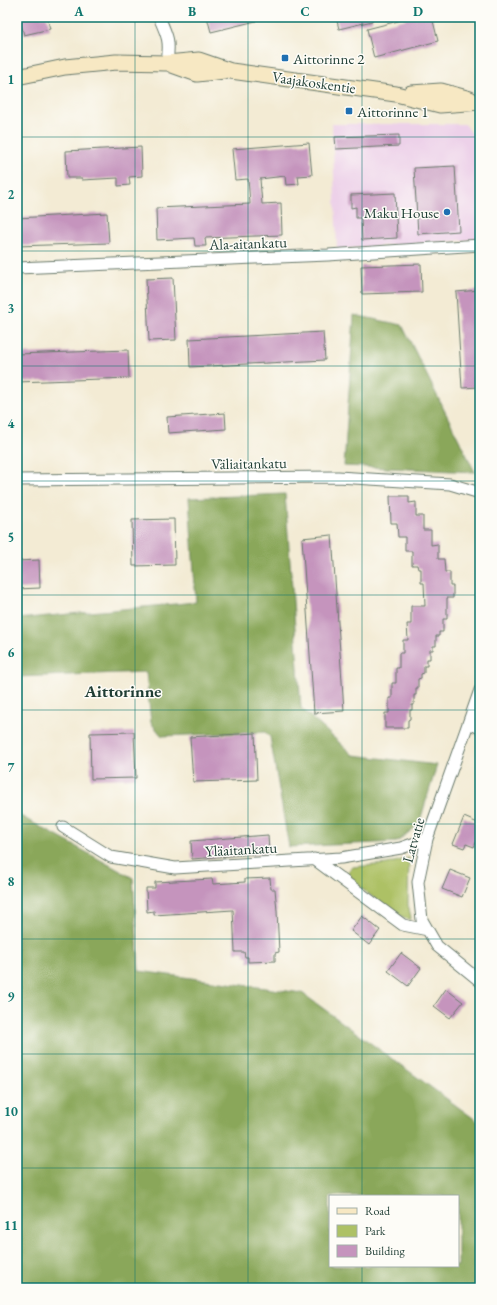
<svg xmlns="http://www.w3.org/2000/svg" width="497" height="1305" font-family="'EB Garamond',serif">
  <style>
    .built { fill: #edd1e9 }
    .green { fill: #adc165; stroke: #667f4c }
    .forest { fill: #8aa75a; stroke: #547247; fill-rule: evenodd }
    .building { fill: #c594bd }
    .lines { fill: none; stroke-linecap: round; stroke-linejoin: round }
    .street-casing { stroke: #697a6c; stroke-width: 13 }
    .secondary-casing { stroke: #697a6c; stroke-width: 17 }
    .street { stroke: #fff; stroke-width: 11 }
    .secondary { stroke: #f7e8c3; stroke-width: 15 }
    .grid { fill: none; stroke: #0f766e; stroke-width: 1; stroke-opacity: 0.55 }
    .poi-dot { fill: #1f6fb2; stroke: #fdfcf7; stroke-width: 1.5 }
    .labels { text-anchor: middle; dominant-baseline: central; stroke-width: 3; stroke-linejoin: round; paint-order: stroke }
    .poi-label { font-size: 15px; fill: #1f3d34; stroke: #fdfcf7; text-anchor: start }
    .street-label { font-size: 15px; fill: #1f3d34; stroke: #fdfcf7 }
    .quarter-label { font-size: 17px; font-weight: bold; fill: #1f3d34; stroke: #fdfcf7 }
    .neatline { fill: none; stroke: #0f766e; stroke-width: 1.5 }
    .grid-label { font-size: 13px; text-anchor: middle; font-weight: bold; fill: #0f766e }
  </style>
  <rect width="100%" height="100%" fill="#fdfcf7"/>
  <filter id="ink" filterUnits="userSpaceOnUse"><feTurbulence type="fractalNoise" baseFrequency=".025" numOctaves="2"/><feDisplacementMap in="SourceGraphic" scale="8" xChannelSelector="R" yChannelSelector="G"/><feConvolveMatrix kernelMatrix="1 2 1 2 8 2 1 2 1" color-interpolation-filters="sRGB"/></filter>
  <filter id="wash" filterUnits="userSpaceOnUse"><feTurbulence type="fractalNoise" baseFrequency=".012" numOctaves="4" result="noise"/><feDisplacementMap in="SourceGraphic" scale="16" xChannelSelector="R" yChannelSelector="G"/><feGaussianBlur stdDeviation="0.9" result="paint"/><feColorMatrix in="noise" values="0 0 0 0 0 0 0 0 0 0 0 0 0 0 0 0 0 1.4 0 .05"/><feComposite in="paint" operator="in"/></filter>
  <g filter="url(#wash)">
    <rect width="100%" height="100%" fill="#f3ebd4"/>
    <path class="built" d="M332,124H465L472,134L480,164V239L337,249Z"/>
    <path class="green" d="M409,858L408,905L411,917L409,920L389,910L348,878V872L353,867L387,864Z"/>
    <path class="forest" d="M354,315L402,325L475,472L344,466Z
      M285,494L301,708L353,755L437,765L419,824L397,842L289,847L270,737L265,732L162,736L151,723L146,672L17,677V619L196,602L189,498Z
      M17,814L133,878L139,971L302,993L480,1123V1288H17ZM330,1196H458V1266H330Z"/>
    <g id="blocks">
      <path class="building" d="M19,17H47L50,29L24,35Z
        M207,17H255L256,21L211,32Z
        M336,17H372V21L339,29Z
        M414,17H432L438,41L374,58L367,29Z
        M399,135V146L336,149L335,137Z
        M309,143L312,175L298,176L299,184L286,185L285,176L260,179L262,204L281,203L282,235L205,238L206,246H195L194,238L157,240L156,208L250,204L248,179L235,180L232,149Z
        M141,147L142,176L129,177L130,185L118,186V178L82,180V178H67L66,151Z
        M455,166L459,231L418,234L414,168Z
        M395,193L397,238L362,240L361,218H356V207L351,208V195Z
        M107,213L109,243L17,246V218Z
        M421,264L422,292L362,294L361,266Z
        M173,278L176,340L149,341L146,279Z
        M480,290V387L462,388L456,292Z
        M323,332L325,360L190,367L189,339Z
        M128,350L129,378L17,382V354Z
        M225,413L226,429L168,433L167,417Z
        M390,496H409V503L416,502V516H423V530H431V545L438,544V559H444L445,572H450V586H453V598H447V619H443V632H439V636H436V646H433V650H430V659H427V666H424V673L421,674V678L418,679V688H416V695H414V705H412V710H410V719L408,720V728H385V713H389V698H392V683H396V668H399V653H403V640H408L407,624H411V606H425L424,583H421V569H418L417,565H412V551H405V537H398L397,523H391Z
        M174,519L175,565L133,566L132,520Z
        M332,535L344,711L314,713L302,538Z
        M39,560L40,588L17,589V561Z
        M134,732L136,778L91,779L90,733Z
        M255,733L257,780L193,782L190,737Z
        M464,817L480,824V834L474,847L466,844L464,848L453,844Z
        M268,835L269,853L192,859L191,841Z
        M450,870L470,878L462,897L442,889Z
        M270,878L271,889H275L277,911L279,952L275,953V961L248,962V957H245L244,952H235L233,910L154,915V911L147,912L146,888H155V882L212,879L213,884L245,882V879Z
        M362,916L380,930L369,945L351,931Z
        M401,953L421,968L408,986L388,971Z
        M446,989L463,1002L450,1018L434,1006Z"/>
    </g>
  </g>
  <g filter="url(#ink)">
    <use href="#blocks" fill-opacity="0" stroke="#697a6c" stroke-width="1"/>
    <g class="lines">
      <defs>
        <path id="street" d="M159,17C168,37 170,41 167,63
          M17,268L328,255L480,245
          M17,480L338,477L450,484L480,493
          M480,690L427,839L418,882L422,920L437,946L480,981
          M469,723L480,728
          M63,827L111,857L175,868L341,858L401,848L427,839
          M314,859L403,925L428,930"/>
        <path id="secondary" d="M172,65L197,74L224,71
          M17,77L65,67L116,62L167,63L199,60L231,71L396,94L440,105L480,102
          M411,93L441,91L470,99"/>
      </defs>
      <use href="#street" class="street-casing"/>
      <use href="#secondary" class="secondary-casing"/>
      <use href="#street" class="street"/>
      <use href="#secondary" class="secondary"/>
    </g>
  </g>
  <path class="grid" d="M135,17V1288M248,17V1288M362,17V1196M17,137H480M17,251H480M17,366H480M17,481H480M17,595H480M17,710H480M17,824H480M17,939H480M17,1054H480M17,1168H480M362,1266V1288"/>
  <g class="poi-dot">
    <rect x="281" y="54" width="8" height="8" rx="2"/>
    <rect x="345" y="107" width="8" height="8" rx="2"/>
    <circle cx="447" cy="212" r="4"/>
  </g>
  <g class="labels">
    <g class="poi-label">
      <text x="293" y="58">Aittorinne 2</text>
      <text x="357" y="111">Aittorinne 1</text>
      <text x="439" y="212" text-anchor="end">Maku House</text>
    </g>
    <g class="street-label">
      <text transform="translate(314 82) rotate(8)">Vaajakoskentie</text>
      <text transform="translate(248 243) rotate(-2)">Ala-aitankatu</text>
      <text transform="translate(249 463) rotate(-1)">Väliaitankatu</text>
      <text transform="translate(413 840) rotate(-74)">Latvatie</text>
      <text transform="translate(241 849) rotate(-3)">Yläaitankatu</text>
    </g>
    <g class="quarter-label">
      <text x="123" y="691">Aittorinne</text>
    </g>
  </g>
  <rect width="497" height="1305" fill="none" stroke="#fdfcf7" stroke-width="44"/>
  <rect x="329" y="1195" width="130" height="72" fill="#fdfcf7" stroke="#a4b0a9"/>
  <rect x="337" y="1208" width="20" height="6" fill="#f7e8c3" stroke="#a4b0a9"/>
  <text x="365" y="1215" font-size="12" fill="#1f3d34">Road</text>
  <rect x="337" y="1225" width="20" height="12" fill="#adc165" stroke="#a4b0a9"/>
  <text x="365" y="1235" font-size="12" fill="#1f3d34">Park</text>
  <rect x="337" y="1245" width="20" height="12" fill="#c594bd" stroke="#a4b0a9"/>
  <text x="365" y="1255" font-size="12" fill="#1f3d34">Building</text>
  <rect x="22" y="22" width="453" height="1261" class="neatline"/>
  <g class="grid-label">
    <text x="79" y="16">A</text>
    <text x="192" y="16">B</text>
    <text x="305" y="16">C</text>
    <text x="418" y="16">D</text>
    <text x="11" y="84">1</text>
    <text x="11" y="199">2</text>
    <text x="11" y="313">3</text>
    <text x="11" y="428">4</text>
    <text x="11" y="542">5</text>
    <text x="11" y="657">6</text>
    <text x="11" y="772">7</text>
    <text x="11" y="886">8</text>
    <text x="11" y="1001">9</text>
    <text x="11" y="1116">10</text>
    <text x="11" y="1230">11</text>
  </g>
</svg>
